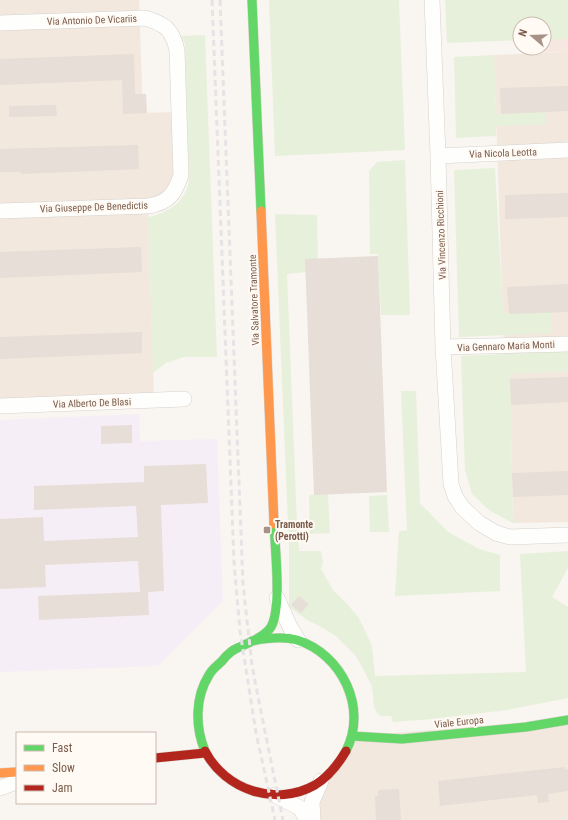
<svg xmlns="http://www.w3.org/2000/svg" width="568" height="820" font-family="'Roboto Condensed',sans-serif">
  <style>
    .residential { fill: #f2e8de }
    .commercial { fill: #f6e8e1 }
    .education { fill: #f6eef6 }
    .green { fill: #e7f0db }
    .building { fill: #e6ded7 }
    .lines { fill: none; stroke-linecap: round; stroke-linejoin: round }
    .street-casing { stroke: #d7d1cb; stroke-width: 16 }
    .fast-casing { stroke: #d9d2cb; stroke-width: 10 }
    .slow-casing { stroke: #d9d2cb; stroke-width: 10 }
    .jam-casing { stroke: #d9d2cb; stroke-width: 10 }
    .street { stroke: #fefefd; stroke-width: 15 }
    .fast { stroke: #63d668; stroke-width: 9 }
    .slow { stroke: #ff974d; stroke-width: 9 }
    .jam { stroke: #b3261e; stroke-width: 9 }
    .rail { stroke: #e6e3e7; stroke-width: 3; stroke-dasharray: 6 4; stroke-linecap: butt }
    .poi-dot { fill: #a69286; stroke: #fffaf3; stroke-width: 1.5 }
    .labels { text-anchor: middle; dominant-baseline: central; stroke-width: 4; stroke-linejoin: round; paint-order: stroke }
    .street-label { font-size: 10px; fill: #7a5c4d; stroke: #fffaf3 }
    .poi-label { font-size: 10px; font-weight: bold; fill: #7a5c4d; stroke: #fffaf3; text-anchor: start }
  </style>
  <rect width="100%" height="100%" fill="#f9f5f0"/>
  <path class="residential" d="M0,0H139L143,113L179,112L178,183L148,206L154,400L0,406Z
    M568,52V522L513,523L510,374L504,354L494,55Z
    M568,720V820H313L321,781L352,736Z"/>
  <path class="commercial" d="M568,0V52L531,53V48H544V24Z"/>
  <path class="education" d="M139,414L140,441L217,439L223,601L158,666L0,672V420Z"/>
  <path class="green" d="M269,0H399L405,150L275,156Z
    M445,0H568V39L544,40V24H520V40L447,43Z
    M205,35L217,357H184L166,363L153,373L148,217C168,213 186,202 189,180L185,44L181,36Z
    M494,55L496,114L546,112V124L496,126V136L456,138L454,57Z
    M405,160L410,315H381L378,254H370L369,171L377,162Z
    M495,168L503,313L552,312L551,333L459,337L454,170Z
    M275,214L317,215L318,259L306,272L287,274L297,524L299,551H321L323,563L321,569L333,590L347,604L359,618L372,646L375,676L526,672L520,554L568,551V568L552,597L568,607V698L507,710L432,719L393,722L391,716H381L377,713L374,707L372,686L356,656L336,636L323,628L307,620L289,607V547Z
    M568,351V371L510,374L513,523L490,511L472,494L465,470L461,356Z
    M401,391H416L420,503L448,532L479,549L500,555V591L395,596L399,531L407,530Z
    M328,494L330,533L310,534L309,495Z
    M387,495L389,532H370L369,496Z"/>
  <path class="building" d="M134,54L135,94H146L147,113L123,114L122,80L0,85V59Z
    M568,86V111L501,114L500,88Z
    M56,105L57,116L9,117V106Z
    M138,145L139,169L21,174V172H0V149Z
    M568,193V217L505,219V195Z
    M141,247L142,272L0,278V252Z
    M378,256L387,492L314,495L305,259Z
    M568,284V312L509,314L507,287Z
    M142,332V353L0,359V337Z
    M568,377V402L511,405L510,379Z
    M132,425V443L101,444V426Z
    M206,464L208,503L161,505L164,591L148,592L149,615L39,620L38,596L140,592L138,561L45,565L46,587L0,589V519L43,517L44,541L138,537L136,506L34,510V486L144,482V466Z
    M568,471V495L513,497L512,473Z
    M299,596L309,604L301,613L291,605Z
    M565,767V770L568,769V791L548,794L549,802L538,803L537,795L440,806L438,781Z
    M399,789L401,820H376L375,796H378V790Z"/>
  <g class="lines">
    <defs>
      <path id="street" d="M432,0L438,156L443,347L451,484L455,496L462,507L479,523L496,533L510,537L568,535
        M0,23L145,18C165,24 172,29 177,50L181,175C175,194 168,203 148,206L0,211
        M438,156L568,150
        M443,347L568,344
        M0,406L184,399
        M277,598L290,627L298,640
        M0,788L17,782
        M275,795L300,808L307,820
        M313,820L312,802L321,781"/>
      <path id="fast" d="M252,0L261,211
        M252,641C267,638 283,636 297,640C342,654 368,708 346,751
        M352,736L402,739L526,727L568,720
        M205,751C195,727 195,697 209,675C212,669 217,666 222,661C225,657 228,654 232,651C244,644 263,639 271,627C282,608 275,548 274,524"/>
      <path id="slow" d="M261,211L274,524
        M0,773L17,772"/>
      <path id="jam" d="M205,751C225,790 276,807 315,785C328,777 339,763 346,751
        M155,758L205,753"/>
    </defs>
    <use href="#street" class="street-casing"/>
    <use href="#fast" class="fast-casing"/>
    <use href="#slow" class="slow-casing"/>
    <use href="#jam" class="jam-casing"/>
    <use href="#street" class="street"/>
    <use href="#fast" class="fast"/>
    <use href="#slow" class="slow"/>
    <use href="#jam" class="jam"/>
    <path class="rail" d="M212,0L234,562L240,631L256,733L275,820
      M220,0L243,584L252,665L260,707L283,820"/>
  </g>
  <rect class="poi-dot" x="263" y="526" width="8" height="8" rx="2"/>
  <g class="labels">
    <g class="street-label">
      <text transform="translate(92 20) rotate(-2)">Via Antonio De Vicariis</text>
      <text transform="translate(503 153) rotate(-2)">Via Nicola Leotta</text>
      <text transform="translate(94 207) rotate(-2)">Via Giuseppe De Benedictis</text>
      <text transform="translate(441 235) rotate(-92)">Via Vincenzo Ricchioni</text>
      <text transform="translate(254 300) rotate(-92)">Via Salvatore Tramonte</text>
      <text transform="translate(506 346) rotate(-2)">Via Gennaro Maria Monti</text>
      <text transform="translate(92 403) rotate(-2)">Via Alberto De Blasi</text>
      <text transform="translate(459 722) rotate(-6)">Viale Europa</text>
    </g>
    <g class="poi-label">
      <text x="275" y="524">Tramonte<tspan x="275" dy="12">(Perotti)</tspan></text>
    </g>
  </g>
  <rect x="16" y="732" width="140" height="72" fill="#fffaf3" stroke="#cabbb1"/>
  <rect x="24" y="745" width="20" height="6" fill="#63d668" stroke="#cabbb1"/>
  <text x="52" y="752" font-size="12" fill="#7a5c4d">Fast</text>
  <rect x="24" y="765" width="20" height="6" fill="#ff974d" stroke="#cabbb1"/>
  <text x="52" y="772" font-size="12" fill="#7a5c4d">Slow</text>
  <rect x="24" y="785" width="20" height="6" fill="#b3261e" stroke="#cabbb1"/>
  <text x="52" y="792" font-size="12" fill="#7a5c4d">Jam</text>
  <g transform="translate(532 36) rotate(289)"><circle r="19" fill="#fffaf3" stroke="#cabbb1"/>
  <path d="M0-3L7 15L0 10L-7 15Z" fill="#a69286"/>
  <text y="-6" font-size="11" font-weight="bold" text-anchor="middle" fill="#7a5c4d">N</text>
  </g>
</svg>
